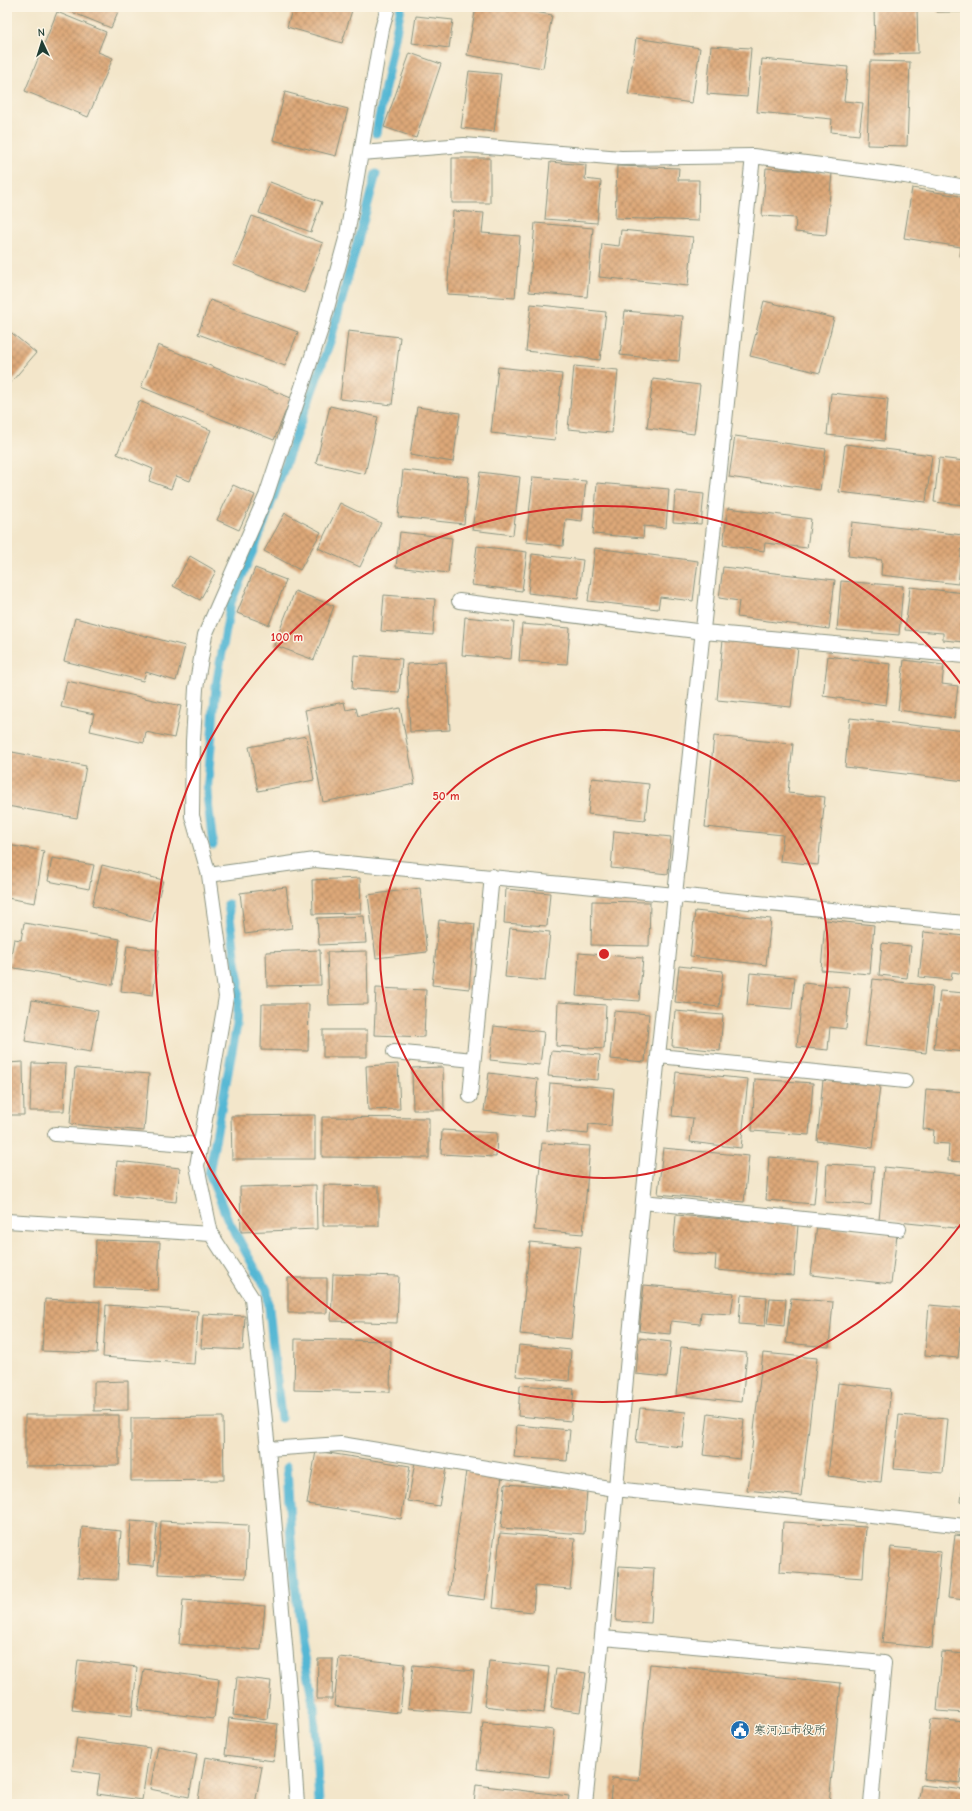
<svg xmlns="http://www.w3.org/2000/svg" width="972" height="1811" font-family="'Comic Neue','Klee One',sans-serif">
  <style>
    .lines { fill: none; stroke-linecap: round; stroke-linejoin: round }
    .stream { stroke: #55b7d4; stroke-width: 9 }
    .building { fill: url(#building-cross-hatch) }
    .service-casing { stroke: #89927f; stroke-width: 16 }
    .service { stroke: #fff; stroke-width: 14 }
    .ring { fill: none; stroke: #d62828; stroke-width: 2 }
    .labels { text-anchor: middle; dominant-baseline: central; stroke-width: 3; stroke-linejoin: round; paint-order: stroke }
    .poi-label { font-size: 12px; fill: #1f3d34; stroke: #fcf5e5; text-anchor: start }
    .centre { fill: #d62828; stroke: #fcf5e5; stroke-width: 2 }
    .ring-label { font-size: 12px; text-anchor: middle; font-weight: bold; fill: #d62828; stroke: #fcf5e5; stroke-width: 3; stroke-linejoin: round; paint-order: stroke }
  </style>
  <defs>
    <pattern id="building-cross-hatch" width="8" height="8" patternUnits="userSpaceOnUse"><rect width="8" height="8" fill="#dda878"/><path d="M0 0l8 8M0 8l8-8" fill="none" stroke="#b38a63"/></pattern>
  </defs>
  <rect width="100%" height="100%" fill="#fcf5e5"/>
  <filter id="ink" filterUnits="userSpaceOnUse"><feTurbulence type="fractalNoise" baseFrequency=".025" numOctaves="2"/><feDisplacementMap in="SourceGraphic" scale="8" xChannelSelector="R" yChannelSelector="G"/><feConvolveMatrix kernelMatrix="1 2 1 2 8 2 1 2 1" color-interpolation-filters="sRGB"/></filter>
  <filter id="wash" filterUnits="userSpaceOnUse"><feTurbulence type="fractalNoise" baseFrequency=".012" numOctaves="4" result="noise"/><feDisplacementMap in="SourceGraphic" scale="16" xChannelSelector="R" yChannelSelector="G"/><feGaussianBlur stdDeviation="0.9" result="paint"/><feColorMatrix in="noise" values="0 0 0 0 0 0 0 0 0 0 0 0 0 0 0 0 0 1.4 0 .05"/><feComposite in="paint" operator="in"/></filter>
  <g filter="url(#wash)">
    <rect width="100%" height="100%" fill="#f3e6ca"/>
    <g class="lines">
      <path class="stream" d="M376,133L401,7
        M213,845L207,794L216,686L231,602L258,539L331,339L376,174
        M228,904L239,982L237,1025L209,1173L228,1220L267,1290L281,1418
        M287,1467L291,1542L301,1643L314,1706L319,1804"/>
    </g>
    <g id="blocks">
      <path class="building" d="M59,7H120L111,28Z
        M293,7H353L342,43L287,27Z
        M476,7H506L552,15L543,68L467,55Z
        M874,7H917L918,53L875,54Z
        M937,7H965V12H937Z
        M57,12L106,32L98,52L113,58L88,117L25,91Z
        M416,16L453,20L449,48L412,43Z
        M636,38L700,48L692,103L628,94Z
        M711,46L751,48L747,97L707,94Z
        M410,53L441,64L416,138L384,127Z
        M762,59L848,67L844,101L863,103L859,135L831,132L832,119L757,112Z
        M870,61L910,62L907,146L867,145Z
        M469,71L501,74L494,132L461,128Z
        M285,92L348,109L336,156L273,140Z
        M452,158H490V203H452Z
        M550,162L586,165L585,179L601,181L597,223L545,219Z
        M617,166L679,168L678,180H699L698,221L615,218Z
        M766,168L832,173L826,235L795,232L796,218L762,216Z
        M270,182L322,202L311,232L259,213Z
        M912,188L965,197V257L960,256L961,247L904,238Z
        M453,211L484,213L482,233L520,236L515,298L447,294Z
        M252,216L323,243L304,293L233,265Z
        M535,223L593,228L587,297L529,292Z
        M621,230L693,237L688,286L599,277L602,244L619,246Z
        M210,300L298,332L285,366L198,334Z
        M764,301L834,318L820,373L750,356Z
        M531,304L606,312L600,360L526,351Z
        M625,311L683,316L679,361L620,355Z
        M7,329L36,353L7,387Z
        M348,331L400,337L392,405L340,399Z
        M158,345L291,398L274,440L141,387Z
        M574,366L618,370L612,433L568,429Z
        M498,367L562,374L555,440L491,433Z
        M653,379L700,385L694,434L647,428Z
        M831,393L888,399L884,441L827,435Z
        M139,401L211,430L190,481L176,476L171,489L149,481L153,469L117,454Z
        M330,406L378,417L365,474L316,463Z
        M417,407L460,413L453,462L410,455Z
        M735,436L826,449L820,490L729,477Z
        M845,444L932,455L926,502L839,492Z
        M939,458L965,461V505L934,502Z
        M403,470L469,477L464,524L398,517Z
        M480,472L520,477L513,535L472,530Z
        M533,477L586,481L582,521L566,519L563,546L526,542Z
        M597,483L669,489L666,528L644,526L643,538L593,534Z
        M233,485L255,495L239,530L217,520Z
        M675,491L704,494L701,524L673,522Z
        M340,503L381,523L360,567L318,548Z
        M728,508L811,519L807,548L765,543L764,551L723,545Z
        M285,513L321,532L300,570L264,551Z
        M852,522L963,535L958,584L881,575L882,560L848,556Z
        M400,532L452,538L448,573L396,567Z
        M477,546L527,552L522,591L472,585Z
        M595,548L698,561L693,601L660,597L658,609L588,601Z
        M532,554L583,560L578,599L528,593Z
        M190,556L216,571L200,600L173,586Z
        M723,567L835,580L829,629L737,617L739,601L719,598Z
        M255,568L286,580L269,625L237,613Z
        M841,581L903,586L899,635L837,630Z
        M910,587L965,593V642L943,640V633L905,630Z
        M295,591L334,606L314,660L274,645Z
        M384,595L435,599L433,635L381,631Z
        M465,617L514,622L511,659L462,655Z
        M75,618L185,646L176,681L146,672L143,681L64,661Z
        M522,624L570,628L567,664L519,661Z
        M723,640L798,648L791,707L717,700Z
        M354,655L402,659L399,692L352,689Z
        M828,656L891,664L886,705L823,696Z
        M904,660L944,665L942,684L958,686L954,718L898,710Z
        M446,662L450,730L410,732L407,664Z
        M67,681L181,706L174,738L146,732L144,743L90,731L94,714L61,707Z
        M344,702L346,710L356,708L358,716L400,708L415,784L323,802L305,710Z
        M850,718L965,731V781L845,767Z
        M306,736L314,780L258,791L249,747Z
        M714,736L793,744L788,793L825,797L818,865L780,861L783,835L705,827Z
        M7,751L86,766L77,818L7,806Z
        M592,778L649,784L645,820L588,814Z
        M614,831L671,837L668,874L611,868Z
        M7,845L44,851L35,903L7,898Z
        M52,858L94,865L89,889L48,881Z
        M102,865L163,880L152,922L92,906Z
        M360,878L361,913L313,914L312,880Z
        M286,887L292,928L245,934L240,893Z
        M420,888L427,952L376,958L368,895Z
        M506,889L550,893L547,926L504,923Z
        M592,901L650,902L649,946L591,945Z
        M695,911L771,919L766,965L690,956Z
        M364,916L366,943L319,945L317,918Z
        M439,920L475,924L469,989L432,985Z
        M825,920L874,925L870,974L821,970Z
        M24,923L120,939L113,985L9,967L14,939L21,940Z
        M510,928L550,932L545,981L505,977Z
        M924,932L965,936V974L952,972L951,980L919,977Z
        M882,943L911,946L907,978L879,975Z
        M127,946L159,950L153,995L121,991Z
        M320,950L321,985L267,986L266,952Z
        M367,951L368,1004L329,1005L327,952Z
        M579,953L643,958L639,1001L576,996Z
        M679,966L723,971L719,1007L675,1002Z
        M750,973L795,977L792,1009L747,1005Z
        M873,979L933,986L926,1053L865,1046Z
        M803,983L850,988L846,1029L830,1027L828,1050L797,1047Z
        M376,988L426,990L424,1037L374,1035Z
        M940,991L965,993V1052L934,1049Z
        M32,1000L98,1011L91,1052L25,1041Z
        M558,1002L606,1005L604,1049L556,1046Z
        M262,1004H309L308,1051L261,1050Z
        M614,1011L649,1014L645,1062L610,1059Z
        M675,1011L723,1015L720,1051L672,1046Z
        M494,1026L544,1032L540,1065L490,1060Z
        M323,1030H367V1057H323Z
        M551,1051L600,1055L598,1080L548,1076Z
        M23,1062L24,1115H7V1063Z
        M32,1063L66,1064L64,1111H30Z
        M398,1064L400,1109L368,1110L366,1066Z
        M443,1067L444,1110H413L412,1068Z
        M75,1068L149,1074L144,1131L70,1124Z
        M676,1072L748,1079L741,1148L690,1142L693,1118L672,1116Z
        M489,1073L538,1079L534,1117L484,1111Z
        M755,1079L813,1083L809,1135L752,1131Z
        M823,1080L880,1086L873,1148L817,1141Z
        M550,1083L614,1088L611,1126L589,1124L588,1134L546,1130Z
        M926,1089L965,1092V1162L948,1161L949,1144L933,1143L934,1130L923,1129Z
        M315,1115V1159H232L231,1116Z
        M322,1117L429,1118V1158L322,1157Z
        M442,1130L497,1133L496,1157L441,1154Z
        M542,1143L590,1146L583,1234L534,1230Z
        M663,1148L749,1156L744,1202L658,1194Z
        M769,1157L818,1161L814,1204L766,1200Z
        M117,1161L180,1168L176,1202L114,1195Z
        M827,1164L874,1167L871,1205L825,1202Z
        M884,1167L965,1175V1229L879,1220Z
        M316,1185L317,1229L241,1232L240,1187Z
        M324,1185L379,1186V1226H323Z
        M676,1215L798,1225L794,1276L715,1270L716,1255L673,1252Z
        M817,1225L897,1235L891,1284L811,1275Z
        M96,1240L160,1242L158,1290L94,1288Z
        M530,1242L581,1247L571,1339L520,1334Z
        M333,1274L399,1276L397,1323L331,1321Z
        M288,1278H327V1313H288Z
        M644,1285L734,1293L731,1314L701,1312L700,1324L671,1321L670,1334L639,1331Z
        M741,1295L767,1297L765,1326L739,1324Z
        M770,1298L786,1299L784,1326L767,1324Z
        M791,1298L833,1302L829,1347L786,1343Z
        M45,1299L100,1302L97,1353L42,1351Z
        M106,1305L198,1311L194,1364L103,1357Z
        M929,1305L963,1308L958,1358L925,1355Z
        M203,1314L245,1316L243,1350L201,1348Z
        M639,1338L671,1342L667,1377L636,1374Z
        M295,1339L391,1341L390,1392L294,1390Z
        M519,1345L571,1350L569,1381L516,1376Z
        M681,1347L747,1353L742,1402L676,1395Z
        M763,1353L817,1358L801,1496L747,1490Z
        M128,1381V1410L94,1411V1382Z
        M838,1383L891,1389L881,1482L828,1476Z
        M520,1385L574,1389L571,1421L518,1416Z
        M640,1408L686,1412L682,1447L636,1442Z
        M708,1414L744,1419L740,1459L703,1455Z
        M25,1415H119V1465L25,1466Z
        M899,1415L948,1419L943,1473L894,1469Z
        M223,1417L224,1480L131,1481V1418Z
        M517,1425L570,1430L567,1461L514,1457Z
        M316,1451L410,1466L401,1519L307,1504Z
        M415,1462L446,1468L439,1506L408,1501Z
        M466,1471L502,1476L485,1600L449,1595Z
        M964,1474L965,1475V1503L961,1502Z
        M505,1484L587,1490L584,1534L501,1528Z
        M131,1521L157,1523L154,1566L128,1564Z
        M161,1521L248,1525L246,1578L158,1574Z
        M783,1522L866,1527L863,1578L780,1572Z
        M82,1527L121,1531L117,1580L78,1578Z
        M500,1533L575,1539L570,1589L535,1586L533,1612L493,1608Z
        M955,1535L965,1536V1600L948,1598Z
        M891,1547L941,1552L932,1648L882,1643Z
        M619,1566L654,1568L651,1623L616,1621Z
        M183,1600L265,1606L261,1650L179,1644Z
        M942,1652L965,1654V1713L937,1711Z
        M339,1657L405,1664L400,1713L334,1706Z
        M318,1659H333L332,1699H317Z
        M78,1660L137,1667L132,1716L72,1710Z
        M489,1661L549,1667L544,1713L484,1706Z
        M650,1664L841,1683L829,1804H610L612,1778L639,1781Z
        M413,1665L474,1671L470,1713L408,1708Z
        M144,1669L219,1679L214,1719L138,1710Z
        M556,1669L586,1673L580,1712L551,1708Z
        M237,1677L271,1681L267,1719L233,1715Z
        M229,1718L278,1724L274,1761L225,1755Z
        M931,1719L965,1722V1757H963L960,1783L924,1779Z
        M483,1722L554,1730L549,1777L477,1769Z
        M77,1738L150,1748L142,1800L97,1794L100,1774L72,1770Z
        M158,1746L197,1754L189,1797L150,1789Z
        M205,1757L262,1767L255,1804H220L198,1800Z
        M476,1785L569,1796L568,1804H474Z
        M921,1785L965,1790V1804H918Z"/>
    </g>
  </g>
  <g filter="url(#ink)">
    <use href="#blocks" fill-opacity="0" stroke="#89927f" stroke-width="1"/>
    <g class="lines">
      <defs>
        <path id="service" d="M361,153L464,145L621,158L753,156L905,176L965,187
          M459,601L704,632L965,656
          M209,875L315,860L965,923
          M394,1052L473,1060
          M659,1056L905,1081
          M470,1096L492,876
          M55,1134L201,1145
          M643,1202L899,1229
          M7,1221L211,1234
          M268,1449L341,1444L615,1489L965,1526
          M603,1638L884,1663L871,1804
          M297,1804L290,1702L268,1449L252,1298L211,1234L197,1166L226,997L209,875L192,816L193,741L196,688L205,635L266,496L323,323L347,235L382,29L388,7
          M585,1804C609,1583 626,1362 649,1141C684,813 719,485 753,156"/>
      </defs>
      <use href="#service" class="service-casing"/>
      <use href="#service" class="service"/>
    </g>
  </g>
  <g class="ring">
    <circle cx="604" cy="954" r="224"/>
    <path d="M964 1220A448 448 0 1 1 964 688"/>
  </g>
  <defs>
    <symbol id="civic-disc" viewBox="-11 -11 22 22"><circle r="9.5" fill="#1f6fb2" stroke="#fcf5e5"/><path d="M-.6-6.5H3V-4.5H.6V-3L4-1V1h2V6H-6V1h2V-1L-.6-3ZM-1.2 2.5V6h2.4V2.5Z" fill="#fff"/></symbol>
  </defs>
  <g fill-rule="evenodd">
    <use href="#civic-disc" x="729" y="1719" width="22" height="22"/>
  </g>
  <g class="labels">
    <g class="poi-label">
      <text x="754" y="1730">寒河江市役所</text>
    </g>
  </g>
  <circle cx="604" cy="954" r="6" class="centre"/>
  <g class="ring-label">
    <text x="287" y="641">100 m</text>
    <text x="446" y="800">50 m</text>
  </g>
  <rect width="972" height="1811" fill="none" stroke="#fcf5e5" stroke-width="24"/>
  <g transform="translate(42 42) rotate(356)" stroke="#fcf5e5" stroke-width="3" paint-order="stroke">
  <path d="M0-3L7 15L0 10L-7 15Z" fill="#1f3d34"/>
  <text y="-6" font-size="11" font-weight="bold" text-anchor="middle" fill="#1f3d34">N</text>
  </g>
</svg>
